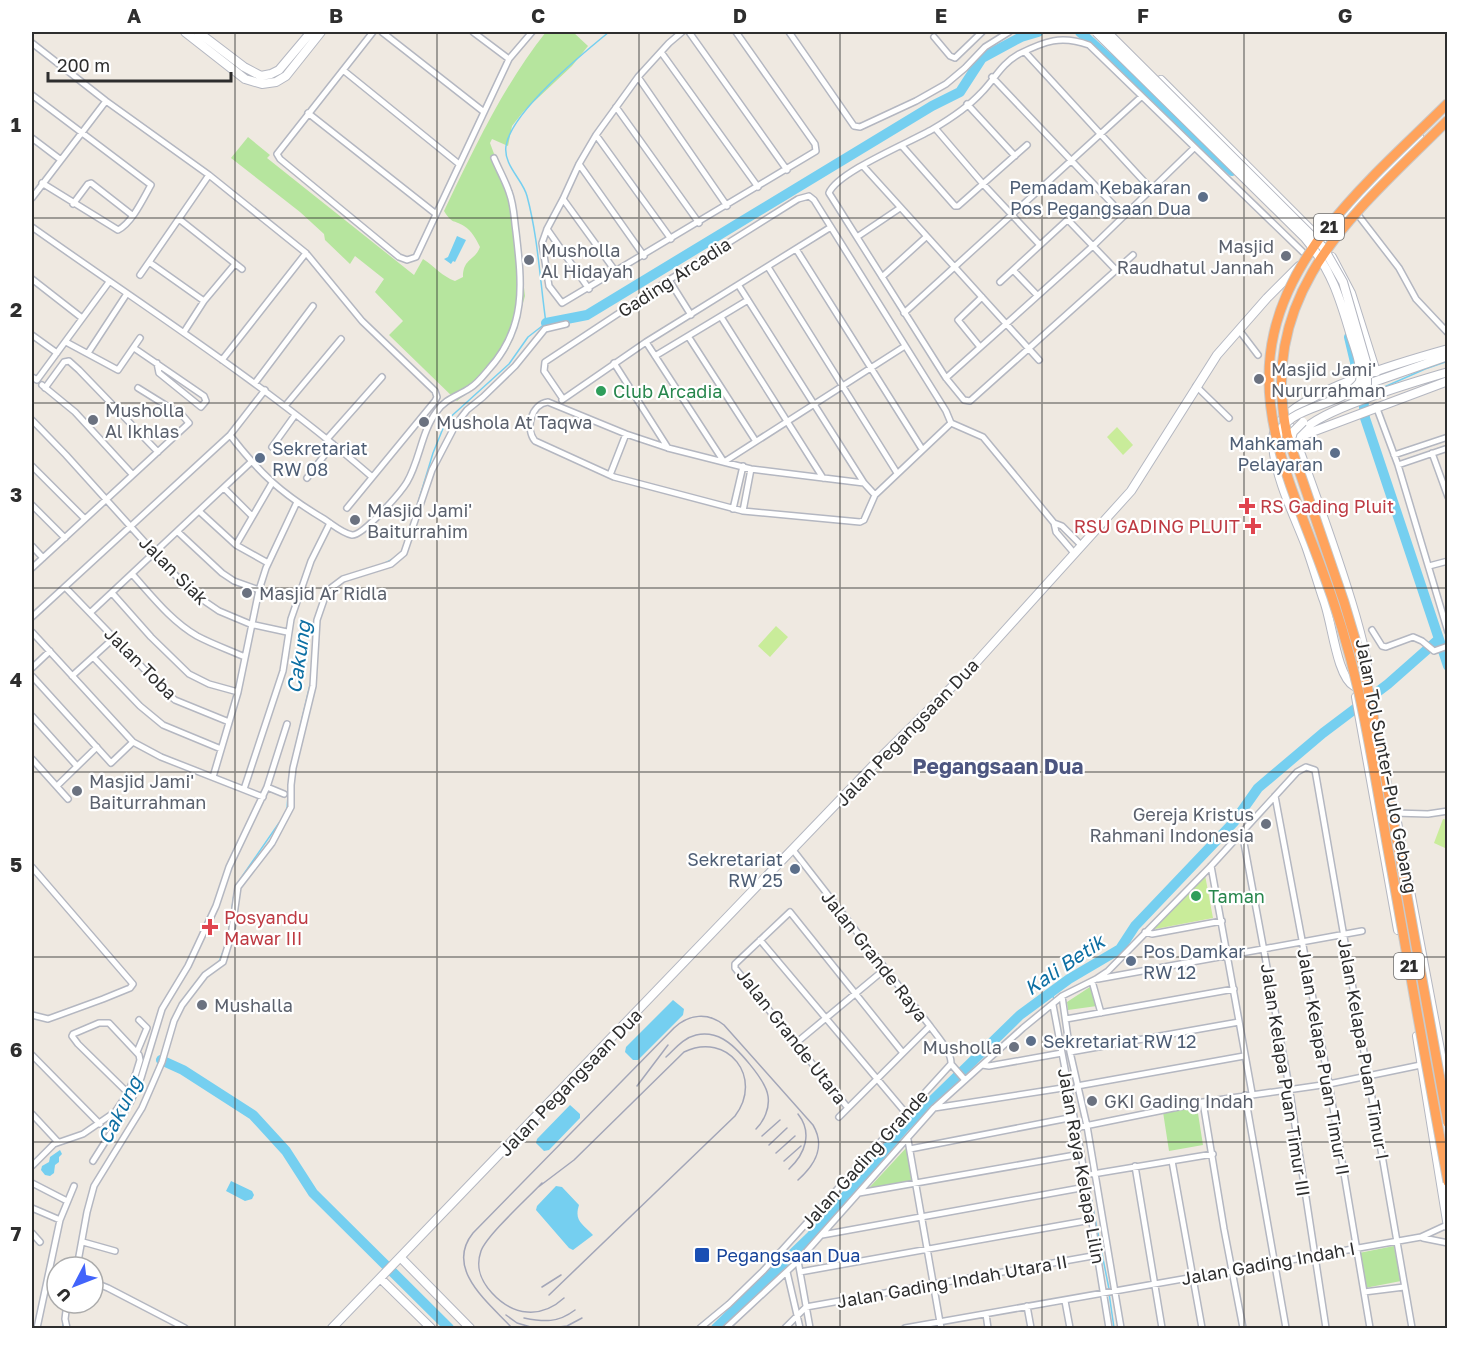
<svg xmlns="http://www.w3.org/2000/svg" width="1479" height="1360" font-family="'Golos Text',sans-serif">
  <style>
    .green { fill: #b6e59e }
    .pitch { fill: #c9ec9a }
    .water { fill: #75cff0 }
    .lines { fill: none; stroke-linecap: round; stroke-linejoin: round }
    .stream { stroke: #75cff0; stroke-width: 1.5 }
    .river { stroke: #75cff0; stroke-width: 10 }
    .street-casing { stroke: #b4b7c1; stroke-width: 8 }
    .secondary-casing { stroke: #b4b7c1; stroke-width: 10 }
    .street { stroke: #fff; stroke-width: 5 }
    .secondary { stroke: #fff; stroke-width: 8 }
    .tram { stroke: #a3a6b8; stroke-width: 1.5 }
    .secondary-bridge-casing { stroke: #b4b7c1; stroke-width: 10; stroke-linecap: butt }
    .highway-bridge-casing { stroke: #c9c9c9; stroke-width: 11; stroke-linecap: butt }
    .secondary-bridge { stroke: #fff; stroke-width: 8 }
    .highway-bridge { stroke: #ffa35c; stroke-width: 9 }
    .grid { fill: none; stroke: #2e2e2e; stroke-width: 1.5; stroke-opacity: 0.55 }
    .service-dot { fill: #5c6f8a; stroke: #fff; stroke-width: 2 }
    .worship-dot { fill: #6b7280; stroke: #fff; stroke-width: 2 }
    .leisure-dot { fill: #2e9e5b; stroke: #fff; stroke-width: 2 }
    .health-dot { fill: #e0444e; stroke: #fff; stroke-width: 2 }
    .transit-dot { fill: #1a4fb4; stroke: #fff; stroke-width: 2 }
    .labels { text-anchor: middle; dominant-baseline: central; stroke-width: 4.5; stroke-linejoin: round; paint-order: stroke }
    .shield { fill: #fff; stroke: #6d6d6d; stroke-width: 1.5 }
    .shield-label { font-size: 16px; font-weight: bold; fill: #2e2e2e }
    .service-label { font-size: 18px; fill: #4e5e75; stroke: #fff; text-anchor: end }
    .worship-label { font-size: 18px; fill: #5b616d; stroke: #fff; text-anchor: start }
    .street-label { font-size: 18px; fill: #2e2e2e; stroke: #fff }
    .leisure-label { font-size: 18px; fill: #27864d; stroke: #fff; text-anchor: start }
    .health-label { font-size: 18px; fill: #be3a42; stroke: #fff; text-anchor: start }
    .transit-label { font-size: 18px; fill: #164399; stroke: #fff; text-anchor: start }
    .water-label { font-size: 20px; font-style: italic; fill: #0d6fa3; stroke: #fff }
    .quarter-label { font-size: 21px; font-weight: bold; fill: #4d5680; stroke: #fff }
    .neatline { fill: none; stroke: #2e2e2e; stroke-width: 2 }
    .grid-label { font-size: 20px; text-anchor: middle; font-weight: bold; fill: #2e2e2e }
  </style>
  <rect width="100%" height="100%" fill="#efe9e1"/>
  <path class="green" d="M546,32H573L588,46L572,66L523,112L512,126L508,146L492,139L490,143L515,210L525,296L512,341L507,351L473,388L457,401L389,335L403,321L375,292L384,279L355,256L350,264L325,240L324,234L300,212L231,158L248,137L270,155L267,158L414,275L423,259C434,266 443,277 455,281L463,277C463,258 475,261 480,247C476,239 472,231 464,226C453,219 453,225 444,211C474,149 503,86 546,32Z
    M1093,985L1097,1006L1068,1010L1067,1002Z
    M1197,1107L1203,1145L1169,1151L1163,1112Z
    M907,1147L914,1182L868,1189Z
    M1394,1246L1401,1281L1365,1288L1359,1253Z"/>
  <path class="pitch" d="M1117,427L1133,445L1123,455L1107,437Z
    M776,626L788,637L770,657L758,646Z
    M1443,819L1448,820L1447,841L1445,848L1434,843Z
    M1205,875L1213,918L1150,930Z"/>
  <path class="water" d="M457,236L466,240L455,262L453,261L451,264L444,259L448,257Z
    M673,1000L684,1009L683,1015L638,1060H633L625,1052L626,1047Z
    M570,1105L580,1114V1118L549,1150L544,1151L536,1143L537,1139Z
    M60,1150L62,1154L59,1157V1162L55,1165L54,1173L50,1176L45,1175L41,1170L42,1166L49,1162L50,1157Z
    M231,1181L252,1191L254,1195L252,1199L245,1201L226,1191Z
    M556,1186L562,1187L579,1205C574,1221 582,1223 593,1235L573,1250L569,1248L536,1210L537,1206Z"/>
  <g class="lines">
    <path class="stream" d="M1373,392L1425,369L1448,361
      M414,516L433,453L446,421L509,364L528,337L546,323C540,281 538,237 527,196C523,180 503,165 506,146C511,112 582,54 609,32
      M383,564L395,558
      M294,753L311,681
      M287,809L289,781
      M239,881L279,823
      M231,916L234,894
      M219,962L223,952
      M1052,992L1054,1000
      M180,1003L201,976
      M1090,1193L1109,1289
      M1109,1293L1114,1328
      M63,1328V1322"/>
    <path class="river" d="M1080,32L1232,171
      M546,323L587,315L932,106L960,92L982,58L1021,37L1038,32
      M1349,337L1363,396L1365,418L1448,666
      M161,1060L183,1070L253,1115L286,1151L313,1193L449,1328
      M716,1328L811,1236L904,1128L1020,1015L1069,979L1120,949L1135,926L1234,822L1258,788L1323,733L1388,684L1439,639"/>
    <defs>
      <path id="street" d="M373,32L277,154L280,159L399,257L407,260L416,257L509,59L532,32
        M382,32L484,112
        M473,32L509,59
        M682,32L669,43L638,77L596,135L579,164L563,199L547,229L542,243L549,286L562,303L816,151L815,144L736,32
        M689,32L787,170
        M789,32L854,126L860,127L916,101L946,84L965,68L985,47L1009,32
        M934,37L950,56L955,58L982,32
        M32,43L106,101L209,175L306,253L362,321L435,391L437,397L435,401L347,508
        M661,52L758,187
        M1025,52L1151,189
        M343,70L459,164
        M638,77L727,206
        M992,77L1124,216
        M32,95L151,185C143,199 132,223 118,230L42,183
        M967,104L1015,156
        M616,107L699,223
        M308,113L436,214
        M935,128L983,184L1040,245
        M596,135L671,239
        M32,138L61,160
        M902,146L955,206H958L1027,145
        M579,164L644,256
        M863,166L1039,360
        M32,198L106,101
        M563,199L616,272
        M73,204L88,184L91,183L132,215
        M1355,211L1399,268L1416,299L1448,333
        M179,219L242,269
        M1068,220L1116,270
        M32,227C146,308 265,384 371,476
        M547,229L589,289
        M857,237L900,208
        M796,249L922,449
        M1133,255L970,401L964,400L946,378L829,193C837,172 911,142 933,129C950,119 968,107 981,93C995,79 1001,64 1019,54C1045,41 1061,35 1089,45L1308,257
        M768,267L897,473
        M1013,270L1037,295
        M140,275L149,262
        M882,277L926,237
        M32,279L82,318
        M669,280L691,315
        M1000,282L1077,211
        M739,286L864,483L875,495
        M204,301L149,262L209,175
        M904,313L1141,97
        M721,317L823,478
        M1239,330L1258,355
        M184,332L204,301L235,264
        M32,335L57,353
        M688,336L755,440
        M66,342L118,370L140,338
        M646,342L724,462L905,346
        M980,347L958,320L982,297
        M134,348L204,396L206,401L201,407L159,373L157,363
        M88,353L126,295
        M655,356L748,300
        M222,360L306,253
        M614,363L668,448
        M32,377L37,380L109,282
        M946,378L1094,245L1194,148
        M255,383L313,306
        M42,385L75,412L132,474
        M1196,386L1229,418
        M45,388L64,362L69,361L79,370L158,452
        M563,399L544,371L545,362L669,280L798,199L809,196L814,200L946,411L951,423
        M562,400L646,342L831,227
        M285,406L341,339
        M1376,406L1398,465L1448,632
        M32,420L66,455L168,568L197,596L219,611L250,624L287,632
        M951,423L983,437L1054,523L1062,526L1082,546
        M230,435C260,474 282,494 324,519C332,524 342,533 352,535C363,536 401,492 407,482C420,460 421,432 437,411C445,399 458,396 470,388C477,384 484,375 489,369C527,327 522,284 516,232C514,218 514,205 509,192C505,180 499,170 494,158
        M327,439L382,377
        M272,447L295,415
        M1432,453L1448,497
        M1394,455L1448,437
        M1398,465L1448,448
        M32,466L85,519
        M610,475L626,434
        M307,478L333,444
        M864,483L751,469L668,448L626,434L548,402C531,404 525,429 535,441L614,477L743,511L860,522L864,520L875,495L951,423
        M224,488L252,516
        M32,505L65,538
        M733,509L743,466
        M743,511L751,469
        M200,512L236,545L268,563
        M1054,523L1056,532L1074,553
        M178,532L222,573L234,581L259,590
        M236,545L272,483
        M32,546L43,558
        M1429,566L1448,561
        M32,568L189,423L183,416L138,388
        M132,574C152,596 171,621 197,636C212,644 229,650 245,657
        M65,587L169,695L175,700L229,722
        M112,593L151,637L189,674L209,684L238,692
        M91,612L251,462
        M32,617L230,435L265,390
        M1372,630L1382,646L1386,647L1413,637L1422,641L1434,651L1448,646
        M32,632L133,742L161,757L263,797
        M93,657L140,706L163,725L221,749
        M32,668L50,651
        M32,676L111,763L133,742
        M72,676L114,638
        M32,716L76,765
        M32,759L68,799
        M213,777L238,692L259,590L266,568L297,502
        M57,786L97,747
        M267,787L284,794
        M244,789L283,671L291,619L311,561L330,523
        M1275,796L1329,1084L1370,1328
        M1395,813L1428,814L1448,811
        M1242,832L1289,1086L1326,1328
        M793,850L930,1026C937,1036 952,1052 951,1064
        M1211,866L1252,1093
        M32,867L133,984L130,988L103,999L48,1019L32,1015
        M1145,932L1152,934L1222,921
        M760,940L905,1112
        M1098,979L1362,931
        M1092,981L1101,1013
        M1062,996L1070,1052L1087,1126L1121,1328
        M1053,1005L1081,1154L1109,1328
        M1066,1019L1234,989
        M796,1043L885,969
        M137,1052L147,1028L139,1020
        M1070,1052L1239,1022
        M32,1055L100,1124
        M951,1064L965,1080
        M982,1065L989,1066L1062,1053
        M1077,1086L1244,1056
        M1245,1095L1286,1328
        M1203,1102L1224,1229L1243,1328
        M848,1108L735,968V964L790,912L903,1053
        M934,1108L1069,1087
        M32,1114L58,1142
        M839,1117L930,1026
        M1075,1128L1203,1102L1329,1084L1440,1061
        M908,1140L941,1328
        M910,1149L1074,1117
        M93,1161L131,1101L141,1078L162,1009L188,966L216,906L229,867L267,787L287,724
        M1172,1161L1202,1328
        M32,1166L54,1144L83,1134L115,1112L128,1093L136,1073L140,1060L139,1055L109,1023H99L73,1034L72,1036L78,1044L128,1093
        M1135,1166L1162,1328
        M1093,1174L1213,1154
        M32,1183L67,1201
        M859,1193L1081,1154
        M32,1208L60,1220
        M32,1233L40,1242
        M822,1235L1086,1187
        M1423,1238L1448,1243
        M83,1242L115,1251
        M798,1261L810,1328
        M77,1267L87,1212L94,1186L142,1108L162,1062L174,1021L182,1005L205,975L223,962L231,936L238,887L272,843L291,807V785L293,768L313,686L317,620L327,591L343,579L391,564L404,553L432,470L456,424L467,410L483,397L515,366L545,329L566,324
        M787,1272L800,1328
        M800,1272L1091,1220
        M93,1282L108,1288L185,1328
        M1364,1292L1404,1287
        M1065,1301L1070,1328
        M67,1303L65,1319L67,1328
        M1027,1306L1031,1328
        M986,1314L988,1328
        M37,1328L60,1220L74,1186
        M700,1328L729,1304L763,1271L951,1064
        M726,1328L798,1261L934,1108L1023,1028L1062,996L1096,979L1108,971L1211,866L1297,772L1306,767L1315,770L1412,1328
        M785,1328L806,1307L1098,1255
        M905,1328L1421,1237L1447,1225"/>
      <path id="secondary" d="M185,32L245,79L262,84L276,82L286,76L321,32
        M198,32L244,67L261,76L271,74L279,70L311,32
        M1161,80L1322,241
        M1329,233L1419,137
        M1332,257L1351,293L1376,372
        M1362,386L1448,356
        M1283,422L1300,434L1304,435L1448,381
        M1367,682C1377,660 1311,483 1299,449C1298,445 1297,440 1299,436C1311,411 1418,381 1448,372
        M1354,686C1336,676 1332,619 1323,598C1317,580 1312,563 1306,546C1294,515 1276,479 1273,446C1272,439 1274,430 1278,424C1303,390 1405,361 1448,349
        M1356,697L1398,930
        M1397,822L1448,1092
        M1417,1036L1448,1227
        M401,1258L470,1328
        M381,1279L431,1328
        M332,1328L886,752L972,667L1131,491L1217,355L1267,298L1299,266"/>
    </defs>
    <use href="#street" class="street-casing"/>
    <use href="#secondary" class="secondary-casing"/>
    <use href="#street" class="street"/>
    <use href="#secondary" class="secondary"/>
    <path class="tram" d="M666,1057C675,1049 683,1038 696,1035C705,1033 714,1034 723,1039C736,1046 766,1080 768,1096C770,1108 764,1121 756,1129
      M637,1086L668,1045
      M762,1136L780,1120
      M769,1145L787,1128
      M776,1153L795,1136
      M784,1161L801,1146
      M789,1169C805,1154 813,1133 798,1114
      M542,1183C528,1198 487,1235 481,1251C475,1268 481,1281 492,1293C513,1316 541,1319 564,1298
      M537,1188L574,1160L684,1052C728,1031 764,1078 735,1116L549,1295
      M542,1287L561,1275
      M506,1315L517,1323L534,1328
      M524,1318C544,1322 558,1323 575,1310
      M512,1328C489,1303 444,1269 473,1233L674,1028C689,1014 708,1012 724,1025L813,1125C826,1147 815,1165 798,1180
      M551,1328L567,1326L582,1318
      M588,1328L590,1327"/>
    <defs>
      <path id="secondary-bridge" d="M1096,32L1305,238C1331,269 1340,298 1351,336C1356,351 1362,366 1360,382C1340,409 1283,404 1277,440
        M1107,32L1323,247L1343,282L1367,365V384L1357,397
        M1290,443L1293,432L1303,422"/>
      <path id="highway-bridge" d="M1448,103C1382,169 1295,239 1274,333C1255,414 1293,490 1320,564C1336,606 1349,649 1359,693C1372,752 1381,812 1392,871C1410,975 1429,1078 1448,1182
        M1448,120C1355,213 1257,289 1287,435L1344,602L1364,669L1388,791L1448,1123"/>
    </defs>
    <use href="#secondary-bridge" class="secondary-bridge-casing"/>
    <use href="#highway-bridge" class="highway-bridge-casing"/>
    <use href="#secondary-bridge" class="secondary-bridge"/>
    <use href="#highway-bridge" class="highway-bridge"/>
  </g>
  <path class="grid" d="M235,32V1328M437,32V1328M639,32V1328M840,32V1328M1042,32V1328M1244,32V1328M32,218H1448M32,403H1448M32,588H1448M32,772H1448M32,957H1448M32,1142H1448"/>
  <g class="service-dot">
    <circle cx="1203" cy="197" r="6"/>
    <circle cx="1335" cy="453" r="6"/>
    <circle cx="260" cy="458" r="6"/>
    <circle cx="795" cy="869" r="6"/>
    <circle cx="1131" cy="961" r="6"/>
    <circle cx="1031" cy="1041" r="6"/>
  </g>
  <g class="worship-dot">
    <circle cx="1286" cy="256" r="6"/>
    <circle cx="529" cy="260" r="6"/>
    <circle cx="1259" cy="379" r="6"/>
    <circle cx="93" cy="420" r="6"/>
    <circle cx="424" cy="422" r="6"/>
    <circle cx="355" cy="520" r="6"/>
    <circle cx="247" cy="593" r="6"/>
    <circle cx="77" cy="791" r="6"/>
    <circle cx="1266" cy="824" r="6"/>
    <circle cx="202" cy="1005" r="6"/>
    <circle cx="1014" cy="1047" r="6"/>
    <circle cx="1092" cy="1101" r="6"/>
  </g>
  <g class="leisure-dot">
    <circle cx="601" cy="391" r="6"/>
    <circle cx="1196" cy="896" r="6"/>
  </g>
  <g class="health-dot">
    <path d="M1244 497h6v6h6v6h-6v6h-6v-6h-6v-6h6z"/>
    <path d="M1250 517h6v6h6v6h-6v6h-6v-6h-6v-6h6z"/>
    <path d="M207 918h6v6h6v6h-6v6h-6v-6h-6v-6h6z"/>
  </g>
  <rect class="transit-dot" x="694" y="1247" width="16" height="16" rx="3"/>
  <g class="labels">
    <g class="shield">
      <rect x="1314" y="214" width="30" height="26" rx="4.5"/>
      <rect x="1394" y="953" width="30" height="26" rx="4.5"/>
    </g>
    <g class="shield-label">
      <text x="1329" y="227">21</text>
      <text x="1409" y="966">21</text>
    </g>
    <g class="service-label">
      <text x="1191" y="187">Pemadam Kebakaran<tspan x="1191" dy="21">Pos Pegangsaan Dua</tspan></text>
      <text x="1323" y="443">Mahkamah<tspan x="1323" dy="21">Pelayaran</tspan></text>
      <text x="272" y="448" text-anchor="start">Sekretariat<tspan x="272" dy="21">RW 08</tspan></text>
      <text x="783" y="859">Sekretariat<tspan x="783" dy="21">RW 25</tspan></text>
      <text x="1143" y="951" text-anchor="start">Pos Damkar<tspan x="1143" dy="21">RW 12</tspan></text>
      <text x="1043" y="1041" text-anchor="start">Sekretariat RW 12</text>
    </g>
    <g class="worship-label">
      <text x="1274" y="246" text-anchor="end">Masjid<tspan x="1274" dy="21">Raudhatul Jannah</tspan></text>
      <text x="541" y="250">Musholla<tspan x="541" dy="21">Al Hidayah</tspan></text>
      <text x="1271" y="369">Masjid Jami'<tspan x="1271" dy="21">Nururrahman</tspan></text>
      <text x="105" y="410">Musholla<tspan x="105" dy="21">Al Ikhlas</tspan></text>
      <text x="436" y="422">Mushola At Taqwa</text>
      <text x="367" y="510">Masjid Jami'<tspan x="367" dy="21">Baiturrahim</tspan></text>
      <text x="259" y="593">Masjid Ar Ridla</text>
      <text x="89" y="781">Masjid Jami'<tspan x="89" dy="21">Baiturrahman</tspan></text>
      <text x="1254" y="814" text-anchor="end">Gereja Kristus<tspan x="1254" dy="21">Rahmani Indonesia</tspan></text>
      <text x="214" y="1005">Mushalla</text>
      <text x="1002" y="1047" text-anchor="end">Musholla</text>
      <text x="1104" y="1101">GKI Gading Indah</text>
    </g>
    <g class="street-label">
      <text transform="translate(674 277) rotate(-33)">Gading Arcadia</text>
      <text transform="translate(174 570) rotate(45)">Jalan Siak</text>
      <text transform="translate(141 663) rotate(45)">Jalan Toba</text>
      <text transform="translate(907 732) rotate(-46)">Jalan Pegangsaan Dua</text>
      <text transform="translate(1387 766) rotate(79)">Jalan Tol Sunter–Pulo Gebang</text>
      <text transform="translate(875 956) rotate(52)">Jalan Grande Raya</text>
      <text transform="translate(792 1036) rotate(52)">Jalan Grande Utara</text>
      <text transform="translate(1364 1049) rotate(80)">Jalan Kelapa Puan Timur I</text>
      <text transform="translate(1324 1062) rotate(80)">Jalan Kelapa Puan Timur II</text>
      <text transform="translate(1286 1080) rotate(81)">Jalan Kelapa Puan Timur III</text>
      <text transform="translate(570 1082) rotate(-46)">Jalan Pegangsaan Dua</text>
      <text transform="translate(864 1159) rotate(-48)">Jalan Gading Grande</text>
      <text transform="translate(1082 1166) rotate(80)">Jalan Raya Kelapa Lilin</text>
      <text transform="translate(1268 1263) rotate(-10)">Jalan Gading Indah I</text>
      <text transform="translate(952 1281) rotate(-10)">Jalan Gading Indah Utara II</text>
    </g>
    <g class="leisure-label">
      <text x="613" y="391">Club Arcadia</text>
      <text x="1208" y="896">Taman</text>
    </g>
    <g class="health-label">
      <text x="1260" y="506">RS Gading Pluit</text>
      <text x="1240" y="526" text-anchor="end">RSU GADING PLUIT</text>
      <text x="224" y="917">Posyandu<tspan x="224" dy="21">Mawar III</tspan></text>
    </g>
    <g class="transit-label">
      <text x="716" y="1255">Pegangsaan Dua</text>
    </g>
    <g class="water-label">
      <text transform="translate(298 657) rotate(-82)">Cakung</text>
      <text transform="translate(1064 964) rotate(-34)">Kali Betik</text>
      <text transform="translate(119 1110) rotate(-63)">Cakung</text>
    </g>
    <g class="quarter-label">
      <text x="998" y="766">Pegangsaan Dua</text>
    </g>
  </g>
  <rect width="1479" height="1360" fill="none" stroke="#ffffff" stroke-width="66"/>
  <g transform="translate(75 1285) rotate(228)"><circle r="28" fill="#ffffff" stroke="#ababab" stroke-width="1.5"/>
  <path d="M0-4.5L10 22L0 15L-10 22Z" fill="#4264fb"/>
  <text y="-9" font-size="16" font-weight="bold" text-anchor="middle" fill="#2e2e2e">U</text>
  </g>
  <path d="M48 72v9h183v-9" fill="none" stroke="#2e2e2e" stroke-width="3"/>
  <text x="57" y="72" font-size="18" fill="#2e2e2e" stroke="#ffffff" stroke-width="4.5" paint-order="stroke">200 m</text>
  <rect x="33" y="33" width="1413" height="1294" class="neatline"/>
  <g class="grid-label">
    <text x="134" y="23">A</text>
    <text x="336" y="23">B</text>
    <text x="538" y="23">C</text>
    <text x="740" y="23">D</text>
    <text x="941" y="23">E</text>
    <text x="1143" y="23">F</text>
    <text x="1345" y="23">G</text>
    <text x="16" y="132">1</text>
    <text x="16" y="317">2</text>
    <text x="16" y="502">3</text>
    <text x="16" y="687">4</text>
    <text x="16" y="872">5</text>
    <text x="16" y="1057">6</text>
    <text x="16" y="1241">7</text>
  </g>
</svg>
